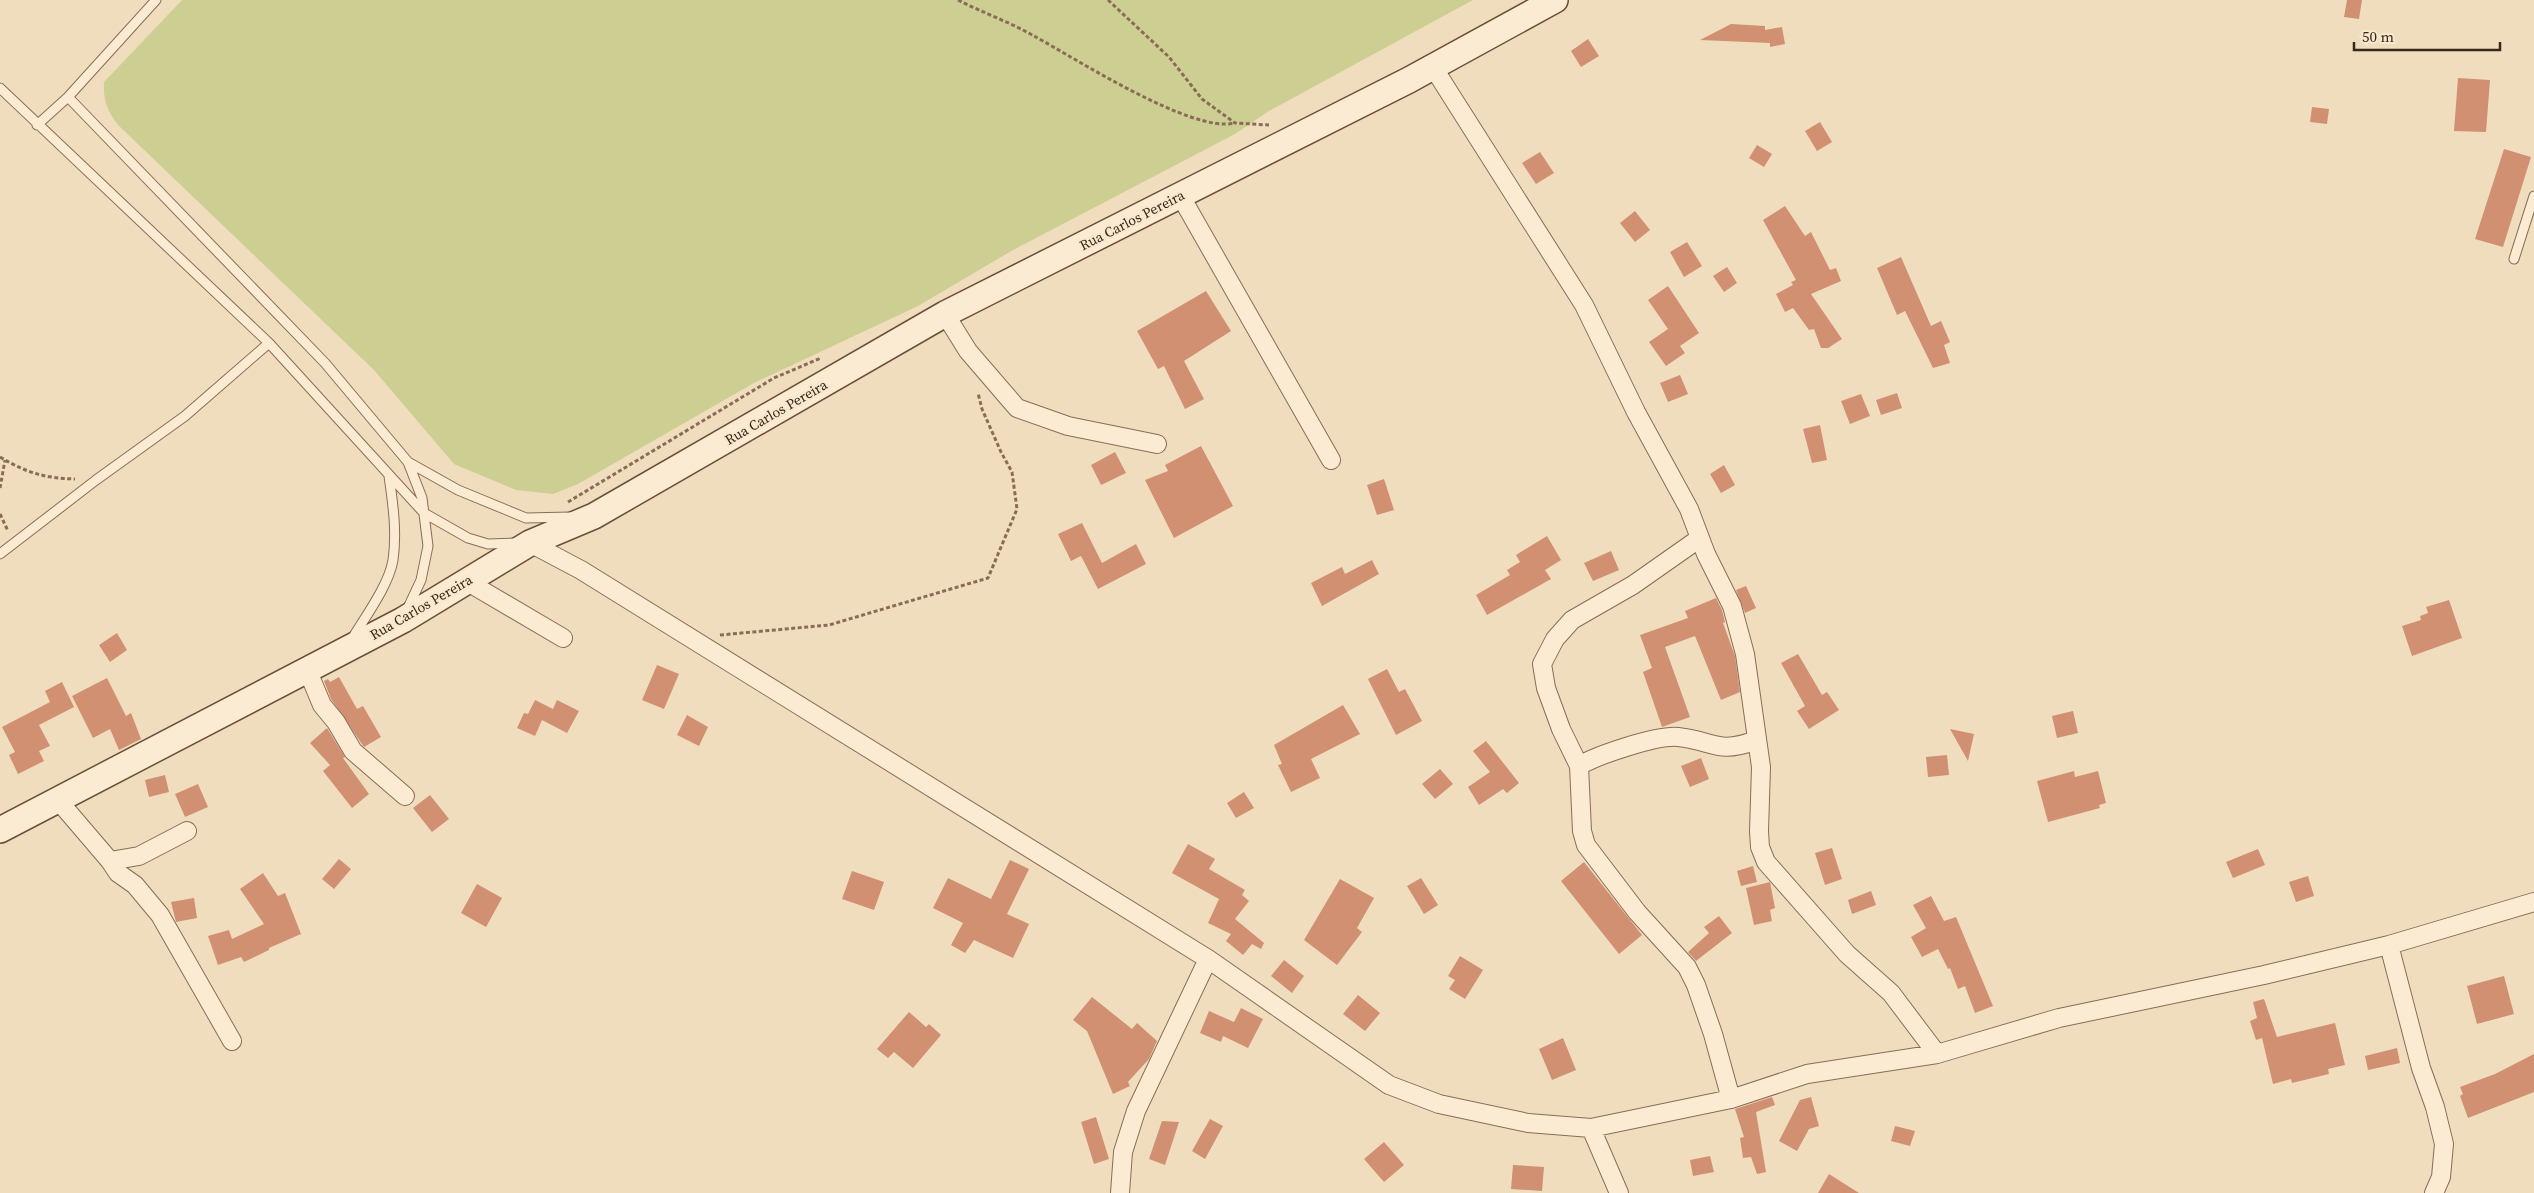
<svg xmlns="http://www.w3.org/2000/svg" width="2534" height="1193" font-family="'Source Serif 4',serif">
  <style>
    .green { fill: #cdcf92 }
    .building { fill: #d19072 }
    .lines { fill: none; stroke-linecap: round; stroke-linejoin: round }
    .service-casing { stroke: #8a6c56; stroke-width: 11 }
    .minor-casing { stroke: #8a6c56; stroke-width: 20 }
    .secondary-casing { stroke: #6b4e39; stroke-width: 28 }
    .path { stroke: #8a6c56; stroke-width: 3; stroke-dasharray: 4 2.5; stroke-linecap: butt }
    .service { stroke: #fbebd2; stroke-width: 9 }
    .minor { stroke: #fbebd2; stroke-width: 18 }
    .secondary { stroke: #fbebd2; stroke-width: 25 }
    .labels { text-anchor: middle; dominant-baseline: central; stroke-width: 4.5; stroke-linejoin: round; paint-order: stroke }
    .street-label { font-size: 14px; fill: #38271b; stroke: #f7e8ce }
  </style>
  <rect width="100%" height="100%" fill="#f0ddbe"/>
  <path class="green" d="M182,0H1473L1269,111L1235,134L1013,250L918,306L754,383L578,484L553,494L516,490L454,464L374,370L118,125C107,111 103,100 104,82Z"/>
  <path class="building" d="M2347,0H2362L2359,19L2344,17Z
    M1731,24L1765,26V30L1782,27L1785,44L1770,47V43L1700,40Z
    M1588,39L1599,56L1581,67L1571,51Z
    M2458,78L2490,80L2486,132L2454,131Z
    M2312,107L2329,109L2327,124L2310,122Z
    M1820,122L1832,142L1817,151L1805,131Z
    M1757,145L1772,154L1764,167L1749,158Z
    M2504,149L2531,157L2503,247L2475,239Z
    M1540,152L1554,173L1536,184L1522,163Z
    M1785,206L1805,236L1811,232L1830,270L1836,268L1841,281L1811,294L1842,339L1828,348H1821L1814,329L1809,330L1793,308L1785,312L1776,294L1793,285L1791,282L1796,280L1763,220Z
    M1635,211L1650,230L1635,242L1620,223Z
    M1687,242L1702,266L1684,277L1670,252Z
    M1901,257L1931,326L1941,321L1950,342L1944,345L1950,363L1933,368L1905,311L1897,315L1877,268Z
    M1727,267L1737,283L1724,292L1713,276Z
    M1668,286L1699,333L1680,346L1685,353L1666,366L1649,342L1668,329L1648,300Z
    M1206,291L1231,331L1184,361L1204,399L1185,409L1164,366L1158,369L1137,331Z
    M1680,375L1688,394L1668,402L1660,383Z
    M1897,393L1902,408L1881,415L1876,400Z
    M1861,394L1870,416L1850,424L1841,401Z
    M1820,425L1827,460L1812,463L1803,429Z
    M1201,446L1233,506L1174,538L1145,480L1168,471L1165,465Z
    M1115,452L1126,473L1101,485L1091,465Z
    M1724,465L1735,485L1721,493L1710,474Z
    M1384,479L1394,510L1377,515L1367,485Z
    M1082,523L1102,563L1136,544L1146,564L1098,589L1081,556L1071,561L1058,534Z
    M1547,536L1561,560L1545,570L1551,579L1487,615L1476,595L1510,575L1507,570L1520,562L1516,555Z
    M1611,551L1619,570L1593,581L1584,563Z
    M1372,560L1379,574L1322,606L1311,583L1342,567L1345,574Z
    M1746,586L1756,608L1745,613L1736,590Z
    M1716,598L1722,610L1725,622L1723,623L1735,656L1740,692L1721,700L1695,636L1665,647L1690,717L1662,727L1643,672L1652,668L1640,635L1688,618L1685,611Z
    M2449,600L2462,638L2412,656L2402,626L2421,620L2420,616L2428,613L2426,607Z
    M117,633L127,650L110,662L99,645Z
    M1798,654L1822,695L1827,692L1839,710L1809,729L1797,711L1805,706L1781,663Z
    M657,665L679,674L664,709L642,700Z
    M1387,669L1399,692L1405,689L1422,721L1396,735L1368,679Z
    M339,677L357,709L363,706L381,737L364,747L331,699L324,681L328,679L330,682Z
    M107,678L126,716L131,713L141,739L119,750L110,729L93,738L72,696Z
    M62,682L74,707L39,725L50,746L39,751L44,761L18,774L9,755L15,752L2,727L50,702L45,691Z
    M535,700L553,709L557,700L579,711L567,733L542,720L535,736L517,728L524,713L528,714Z
    M1343,705L1360,734L1311,759L1320,778L1291,792L1278,765L1282,764L1274,745Z
    M2073,711L2078,733L2057,738L2052,716Z
    M687,715L708,727L699,746L677,735Z
    M327,728L345,757L343,758L369,794L352,808L323,771L330,765L310,743Z
    M1950,729L1974,734L1968,761Z
    M1486,741L1519,783L1507,793L1503,789L1479,805L1468,787L1490,772L1473,751Z
    M1947,755L1949,775L1928,777L1926,757Z
    M1701,758L1709,779L1690,787L1681,766Z
    M1440,769L1453,784L1435,799L1422,784Z
    M2074,771L2075,777L2098,771L2106,803L2099,805L2100,808L2048,822L2037,781Z
    M165,775L169,792L149,797L145,780Z
    M198,784L208,807L185,817L175,794Z
    M1244,792L1254,808L1236,818L1227,803Z
    M430,795L449,819L432,832L413,808Z
    M1188,844L1215,859L1209,869L1245,890L1242,895L1249,901L1235,919L1264,943L1261,949L1252,944L1243,955L1226,941L1231,934L1208,923L1219,899L1172,873Z
    M1832,848L1842,879L1825,885L1815,853Z
    M2258,849L2265,865L2233,878L2226,862Z
    M339,859L351,869L334,889L322,879Z
    M1010,860L1029,869L1007,914L1029,924L1013,958L974,940L965,953L951,945L963,923L933,908L948,878L991,899Z
    M1584,862L1642,935L1619,954L1561,881Z
    M1753,866L1757,882L1741,886L1737,871Z
    M852,871L884,882L874,910L842,899Z
    M263,873L278,896L285,893L301,934L269,948V950L244,962L241,957L218,965L208,936L229,930L232,939L264,924L240,889Z
    M2308,876L2314,896L2296,902L2289,882Z
    M1421,878L1438,905L1424,914L1407,886Z
    M1340,879L1374,898L1357,928L1362,932L1337,965L1304,940Z
    M1770,882L1775,908L1770,910L1772,921L1754,925L1746,888Z
    M477,884L502,898L486,927L461,913Z
    M1871,891L1876,905L1852,914L1848,900Z
    M1931,896L1944,921L1956,917L1993,1006L1975,1013L1965,986L1958,989L1950,968L1948,969L1938,949L1922,957L1911,937L1926,928L1913,905Z
    M194,898L197,918L176,922L171,902Z
    M1719,916L1732,933L1696,961L1688,952L1709,933L1704,927Z
    M1460,956L1483,970L1465,999L1449,989L1455,980L1448,976Z
    M1284,960L1304,976L1292,993L1271,976Z
    M2504,976L2514,1014L2477,1024L2467,986Z
    M1358,995L1380,1013L1365,1031L1343,1014Z
    M1092,997L1132,1029L1137,1023L1157,1041L1149,1059L1128,1082L1130,1086L1113,1094L1087,1031L1073,1020Z
    M2264,999L2277,1037L2335,1023L2345,1065L2328,1069L2329,1074L2292,1083L2291,1079L2273,1084L2262,1038L2256,1040L2250,1021L2257,1018L2253,1002Z
    M1241,1008L1263,1019L1248,1048L1223,1036L1221,1042L1200,1033L1209,1011L1234,1022Z
    M909,1012L926,1027L929,1024L941,1035L913,1068L894,1052L888,1058L877,1049Z
    M1563,1038L1576,1070L1552,1080L1539,1049Z
    M2397,1048L2400,1063L2368,1070L2365,1056Z
    M2534,1054V1092L2468,1118L2460,1096L2463,1094L2460,1087L2495,1074Z
    M1772,1097L1775,1105L1756,1112L1766,1172L1757,1174L1751,1157L1743,1158L1740,1138L1744,1137L1735,1109Z
    M1811,1097L1819,1126L1809,1129L1797,1151L1779,1141L1800,1100Z
    M1096,1117L1109,1159L1094,1164L1081,1122Z
    M1210,1119L1223,1126L1205,1159L1192,1151Z
    M1162,1121L1179,1122L1165,1165L1149,1159Z
    M1895,1126L1915,1131L1910,1146L1891,1141Z
    M1384,1142L1404,1165L1384,1182L1364,1159Z
    M1710,1156L1714,1172L1693,1176L1690,1160Z
    M1513,1165L1544,1167L1542,1191L1511,1189Z
    M1829,1174L1859,1193H1818Z"/>
  <g class="lines">
    <defs>
      <path id="service" d="M0,88L269,343L424,513L468,538L488,544L515,543
        M68,97L325,363L408,462L422,498L428,546L421,580L407,610
        M37,125L68,97L156,0
        M2514,259L2534,196
        M408,462L458,490L526,518L570,517
        M0,554L96,480L185,416L269,343
        M352,639C365,617 389,585 393,560C397,532 393,504 389,476"/>
      <path id="minor" d="M1433,67L1584,305L1636,412L1689,509L1706,554L1732,606L1745,654L1761,767L1759,831L1760,847L1766,862L1847,954L1891,993L1937,1054
        M1180,195L1331,460
        M945,314L968,351L1017,408L1068,426L1157,444
        M1700,538L1633,585L1572,620L1555,639L1542,664L1546,688L1561,729L1579,766L1582,831L1586,845L1637,912L1687,967L1696,985L1713,1034L1731,1099
        M530,543L581,570L1208,959L1389,1085L1439,1104L1528,1123L1591,1128L1731,1099L1807,1074L1937,1054L2059,1018L2264,975L2389,945L2534,902
        M466,581L563,638
        M307,669L322,705L336,722L353,751L405,796
        M1579,766C1597,755 1657,735 1678,737C1715,741 1716,755 1757,740
        M57,799L110,861L139,856L187,831
        M110,861L118,873L135,885L160,915L232,1041
        M2389,945L2421,1068L2435,1107L2444,1144L2441,1177L2434,1193
        M1591,1128L1619,1193
        M1120,1193L1123,1152L1136,1111L1208,959"/>
      <path id="secondary" d="M0,830L403,620L530,543L594,516L945,314L1409,80L1555,0"/>
    </defs>
    <use href="#service" class="service-casing"/>
    <use href="#minor" class="minor-casing"/>
    <use href="#secondary" class="secondary-casing"/>
    <path class="path" d="M958,0C983,13 1010,22 1034,36C1075,58 1192,134 1235,123
      M1108,0L1169,57L1202,99L1235,123L1269,125
      M0,457C27,473 44,478 75,479
      M0,488L5,460
      M568,502L774,378L821,358
      M0,514L8,531
      M720,635L829,625L988,578L1017,509L1012,472L1001,452L982,409L978,393"/>
    <use href="#service" class="service"/>
    <use href="#minor" class="minor"/>
    <use href="#secondary" class="secondary"/>
  </g>
  <g class="labels">
    <g class="street-label">
      <text transform="translate(1132 220) rotate(-27)">Rua Carlos Pereira</text>
      <text transform="translate(776 412) rotate(-30)">Rua Carlos Pereira</text>
      <text transform="translate(421 607) rotate(-30)">Rua Carlos Pereira</text>
    </g>
  </g>
  <path d="M2354 42v8h146v-8" fill="none" stroke="#38271b" stroke-width="2.5"/>
  <text x="2362" y="42" font-size="15" fill="#38271b" stroke="#f7e8ce" stroke-width="4" paint-order="stroke">50 m</text>
</svg>
